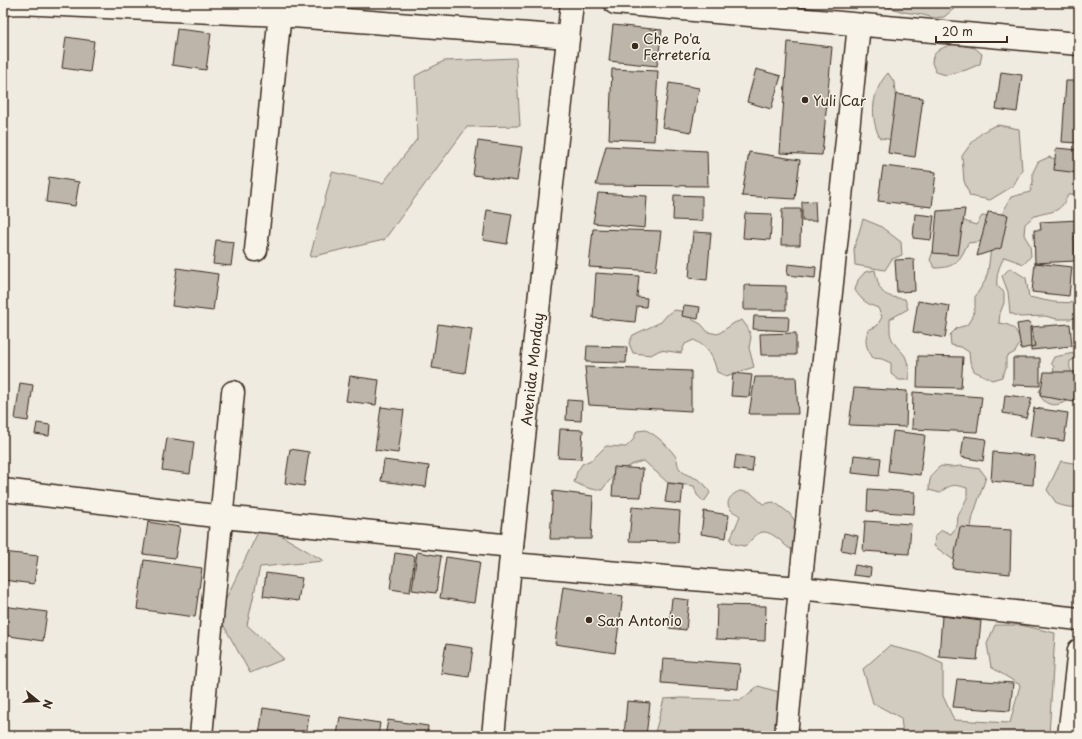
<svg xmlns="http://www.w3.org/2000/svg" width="1082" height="739" font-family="'Playpen Sans',sans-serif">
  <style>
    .green { fill: #d1cbc0; stroke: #867a6f }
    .building { fill: #bdb5aa; stroke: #3b2a1e }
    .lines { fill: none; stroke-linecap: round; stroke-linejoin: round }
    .minor-casing { stroke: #3b2a1e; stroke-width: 25 }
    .secondary-casing { stroke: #3b2a1e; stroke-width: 25 }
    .minor { stroke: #f7f3e8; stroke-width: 22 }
    .secondary { stroke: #f7f3e8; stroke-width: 22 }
    .poi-dot { fill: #3b2a1e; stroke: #f7f3e8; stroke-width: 1.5 }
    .labels { text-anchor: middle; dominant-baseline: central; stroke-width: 3; stroke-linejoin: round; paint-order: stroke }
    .poi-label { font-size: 14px; fill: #3b2a1e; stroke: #f7f3e8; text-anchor: start }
    .street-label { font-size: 14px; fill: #3b2a1e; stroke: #f7f3e8 }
  </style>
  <rect width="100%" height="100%" fill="#efebe0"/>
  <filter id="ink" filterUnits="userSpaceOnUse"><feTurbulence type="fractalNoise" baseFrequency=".025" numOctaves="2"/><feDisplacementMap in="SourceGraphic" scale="8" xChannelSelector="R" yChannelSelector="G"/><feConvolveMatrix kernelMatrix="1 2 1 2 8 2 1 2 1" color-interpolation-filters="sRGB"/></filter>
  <g filter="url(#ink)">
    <path class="green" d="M882,3H954L956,7L944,17L934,18L923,15L904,12L884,6Z
      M955,44L975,48L982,54L980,64L966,70L946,75L936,72C935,69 932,65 932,62C932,50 946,46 955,44Z
      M516,58L520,126L467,127L384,240L310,257L332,172L383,183L417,139L415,76L444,61Z
      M888,73L894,82L896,103L894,140L880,138C869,117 872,90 888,73Z
      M998,125L1019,129L1022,170L1013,186L990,200L970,196L964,181L962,156C972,142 981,129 998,125Z
      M1049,157L1058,160L1079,178V200L1078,193L1068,195C1059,215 1053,210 1035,216C1032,218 1028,221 1025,224L1024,235L1030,245L1031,256L1024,264L1004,257C999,267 996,275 997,286L1004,292V303L1000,313L999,323C1014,325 1016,329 1021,342L1015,352L1006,357V368L1002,377L992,380L974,371L970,362L969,352L961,347L951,345L950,335L957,328L967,325L972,317L975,308V297L985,281L988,271L991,248L984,241L968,243C960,260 956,268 935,268L930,260L937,240L958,217L967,222L976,225L982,216L993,217L1002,214L1011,197L1030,192L1033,182V172L1038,162Z
      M863,219L880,226L901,242L902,255L892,259L885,270L855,265L854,249Z
      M1010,268L1026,278L1029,297L1053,302L1077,303L1079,317L1071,319H1057L1045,316L1020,317L1010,313L1008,292L1002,276Z
      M875,270C880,293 881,296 905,299L908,309L890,319C890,327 889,335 893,341C896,347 901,350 905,356C908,362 910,374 909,380H899L891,374V363L882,359L873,358C866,347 864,343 868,330L877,326L882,317L878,308C867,304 861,300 855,290L858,280L865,272Z
      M675,310L686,312L693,320L701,324L708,332L718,334L734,323L742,320L748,328L751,337L749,348L754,367L726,376L717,372C713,356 709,348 694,340L685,344L681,353L660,350L651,355L633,353L629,343L633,335L661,322L667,315Z
      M1079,352V357L1070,361C1069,370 1071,373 1079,377V392C1067,405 1044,413 1039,391L1052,376L1054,367L1051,363L1054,357Z
      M646,430C659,437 668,446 676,457C678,461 677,466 680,469C686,477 696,476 703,483C706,485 708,490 710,493L704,502L697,495L694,486C684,485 677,483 668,483L644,461C627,464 612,475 602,490C591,490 584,487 574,482L577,472L582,464L593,459L606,446L626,447L633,440L637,431Z
      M1061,461L1079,464V506C1072,509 1064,506 1057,504L1047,490Z
      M941,466L951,467L961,466L980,469L986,477L973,516L971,527L972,538L966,569L934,546L935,536L942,530L951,534L957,526L958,516L967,498V488C954,484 950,484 940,493L929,490C929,478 932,472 941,466Z
      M740,491L751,493L763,504L773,502L777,504L789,513L799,526L797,547L793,550C787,548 784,544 780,540C762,526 759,532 745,546L734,544L730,540L740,516C738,514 735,513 732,511C723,503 731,494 740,491Z
      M262,524L324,561L260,567L247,625L284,659L250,673L218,615Z
      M995,625H1021L1055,633L1049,736H903L901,718L873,703L863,669L889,646L919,653L943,664V696L954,720L1010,723L1020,685L991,667L987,644Z
      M758,686L779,692L776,736H654L664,699L681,698L741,700Z"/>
    <path class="building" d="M613,25L662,30L657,66L609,61Z
      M177,29L211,33L206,70L172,65Z
      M66,37L94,41L90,72L62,68Z
      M788,42L832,47L822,155L780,153Z
      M612,69L658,71L654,141L609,139Z
      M756,69L781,76L771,109L747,102Z
      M1001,72L1022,75L1017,112L996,109Z
      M1066,81H1079V143L1062,142Z
      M669,83L699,88L691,132L662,127Z
      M896,94L923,98L915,157L888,153Z
      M478,141L522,147L517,181L473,175Z
      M606,146L707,151L708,186L596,185Z
      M1056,148L1079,150V173L1054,170Z
      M749,152L800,160L795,199L742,196Z
      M883,166L936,172L932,207L878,201Z
      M49,177L79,182L75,206L46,202Z
      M598,193L647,196L645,228L593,223Z
      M674,195L702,196V221L673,220Z
      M815,201L816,221H802V202Z
      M782,209H801L800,245H781Z
      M965,209L958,255L933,253L937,211Z
      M487,210L512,214L507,244L483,240Z
      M988,212L1008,215L1001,248L977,256Z
      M745,213L772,214L770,240L743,238Z
      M915,214L934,216L931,240L913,238Z
      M1079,220V236H1074L1075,261L1035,263L1034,230H1041L1040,222Z
      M593,229L661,231L656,271L589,267Z
      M693,232L711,233L707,280L689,278Z
      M216,240L234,242L231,266L213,264Z
      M914,259L915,291L897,292L895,260Z
      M1035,263L1072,267L1069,296L1032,292Z
      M788,264L816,267L815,278L787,275Z
      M177,268L218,274L213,311L172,306Z
      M596,273L639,276L637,297L647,298L646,307L637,306L635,322L593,318Z
      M744,285L786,286V310H744Z
      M918,301L950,306L945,338L913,332Z
      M684,305L700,307L698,319L682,316Z
      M754,316L789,317L788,331L753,329Z
      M1030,322L1035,346L1021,349L1017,324Z
      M438,324L472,329L465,373L432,368Z
      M1070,324L1072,346L1031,350L1030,327Z
      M796,333V355H761L760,334Z
      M587,346L627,347L626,363L586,362Z
      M918,356L963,357L961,388L917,387Z
      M1013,358H1040V386L1013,385Z
      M585,367L691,371V411L589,405Z
      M1044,372H1076L1074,402L1040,396Z
      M733,373L752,375L749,397L731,396Z
      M350,376L379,380L376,405L346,401Z
      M755,377H796L798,414H749Z
      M20,383L33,385L28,421L15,419Z
      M854,388L907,391L906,427L849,425Z
      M913,392L982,397L977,432L912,429Z
      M1005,395L1032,398L1026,418L1003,413Z
      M567,400L582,401L581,421L566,420Z
      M381,407L404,410L398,453L375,450Z
      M1034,408L1068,413L1064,441L1030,436Z
      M37,423L50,425L49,436L35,434Z
      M560,429L583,430L581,459L558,458Z
      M893,431L925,435L920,475L888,471Z
      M964,436L986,439L983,461L961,457Z
      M167,438L194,442L190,474L162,470Z
      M290,449L309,452L304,486L285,483Z
      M993,452L1035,456L1033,485L991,481Z
      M736,455L754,458L752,472L734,469Z
      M854,455L881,458L879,476L852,473Z
      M384,460L429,466L426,487L381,481Z
      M614,467L643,469L641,497L612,496Z
      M668,483L683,485L681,504L665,502Z
      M868,489L915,492L914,514L867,511Z
      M553,491L593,496L591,539H550Z
      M632,507L680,511L678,542L629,541Z
      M704,511L729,515L726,538L701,534Z
      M865,521L911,524L909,554L863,551Z
      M148,522L180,527L175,558L143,554Z
      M960,527L1011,530L1010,574L952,568Z
      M844,533L858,536L855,553L841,550Z
      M3,552L38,556L34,584L3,580Z
      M417,552L441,556L436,593L412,590Z
      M395,553L415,556L410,592L390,589Z
      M446,557L480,562L474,603L440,598Z
      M144,560L202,568L195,617L137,609Z
      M855,565L871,568L870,577L853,575Z
      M266,573L302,578L298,601L263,596Z
      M563,587L623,596L615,653L555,644Z
      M672,598L689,600L686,630L669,628Z
      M717,605L766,606L765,641L716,639Z
      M3,606L47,612L43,641L3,635Z
      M942,616L981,621L977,660L939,657Z
      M446,644L473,648L469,677L441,673Z
      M663,658L740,664L738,689L661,683Z
      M957,679L1013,683L1010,711L953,707Z
      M627,701L650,703L646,736H624Z
      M263,708L309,715L306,736H259Z
      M340,717L380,723L378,736L337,735Z
      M388,720L428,726L427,736H385Z"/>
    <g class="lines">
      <defs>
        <path id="minor" d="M615,3L1079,44
          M3,4L19,3L280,15L568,37
          M256,250L281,3
          M3,490L223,517L512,546
          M511,564L800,588L1079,619
          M201,736L233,392
          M786,736L800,588L859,25
          M1069,736L1079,650"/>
        <g id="secondary">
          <path id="s1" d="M493,736L512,546L572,3"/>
        </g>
      </defs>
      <use href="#minor" class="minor-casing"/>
      <use href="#secondary" class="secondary-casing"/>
      <use href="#minor" class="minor"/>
      <use href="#secondary" class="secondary"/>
    </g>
  </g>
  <g class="poi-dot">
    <circle cx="635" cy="46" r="4"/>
    <circle cx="805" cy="100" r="4"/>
    <circle cx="589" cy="620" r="4"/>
  </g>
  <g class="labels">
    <g class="poi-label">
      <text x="643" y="38">Che Po'a<tspan x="643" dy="16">Ferretería</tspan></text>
      <text x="813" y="100">Yuli Car</text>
      <text x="597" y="620">San Antonio</text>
    </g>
    <g class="street-label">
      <text stroke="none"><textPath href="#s1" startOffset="369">Avenida Monday</textPath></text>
    </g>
  </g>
  <rect width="1082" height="739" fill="none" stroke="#f7f3e8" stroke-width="16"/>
  <rect x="8" y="8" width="1066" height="723" fill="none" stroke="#3b2a1e" stroke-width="1.5" filter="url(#ink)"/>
  <g transform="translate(38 701) rotate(108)" stroke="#f7f3e8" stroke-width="3" paint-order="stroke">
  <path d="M0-3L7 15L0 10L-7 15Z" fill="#3b2a1e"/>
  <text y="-6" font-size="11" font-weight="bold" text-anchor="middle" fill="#3b2a1e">N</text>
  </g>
  <path d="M936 36v6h71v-6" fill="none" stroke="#3b2a1e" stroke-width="2"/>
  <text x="942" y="36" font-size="12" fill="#3b2a1e" stroke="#f7f3e8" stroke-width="3" paint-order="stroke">20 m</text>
</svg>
